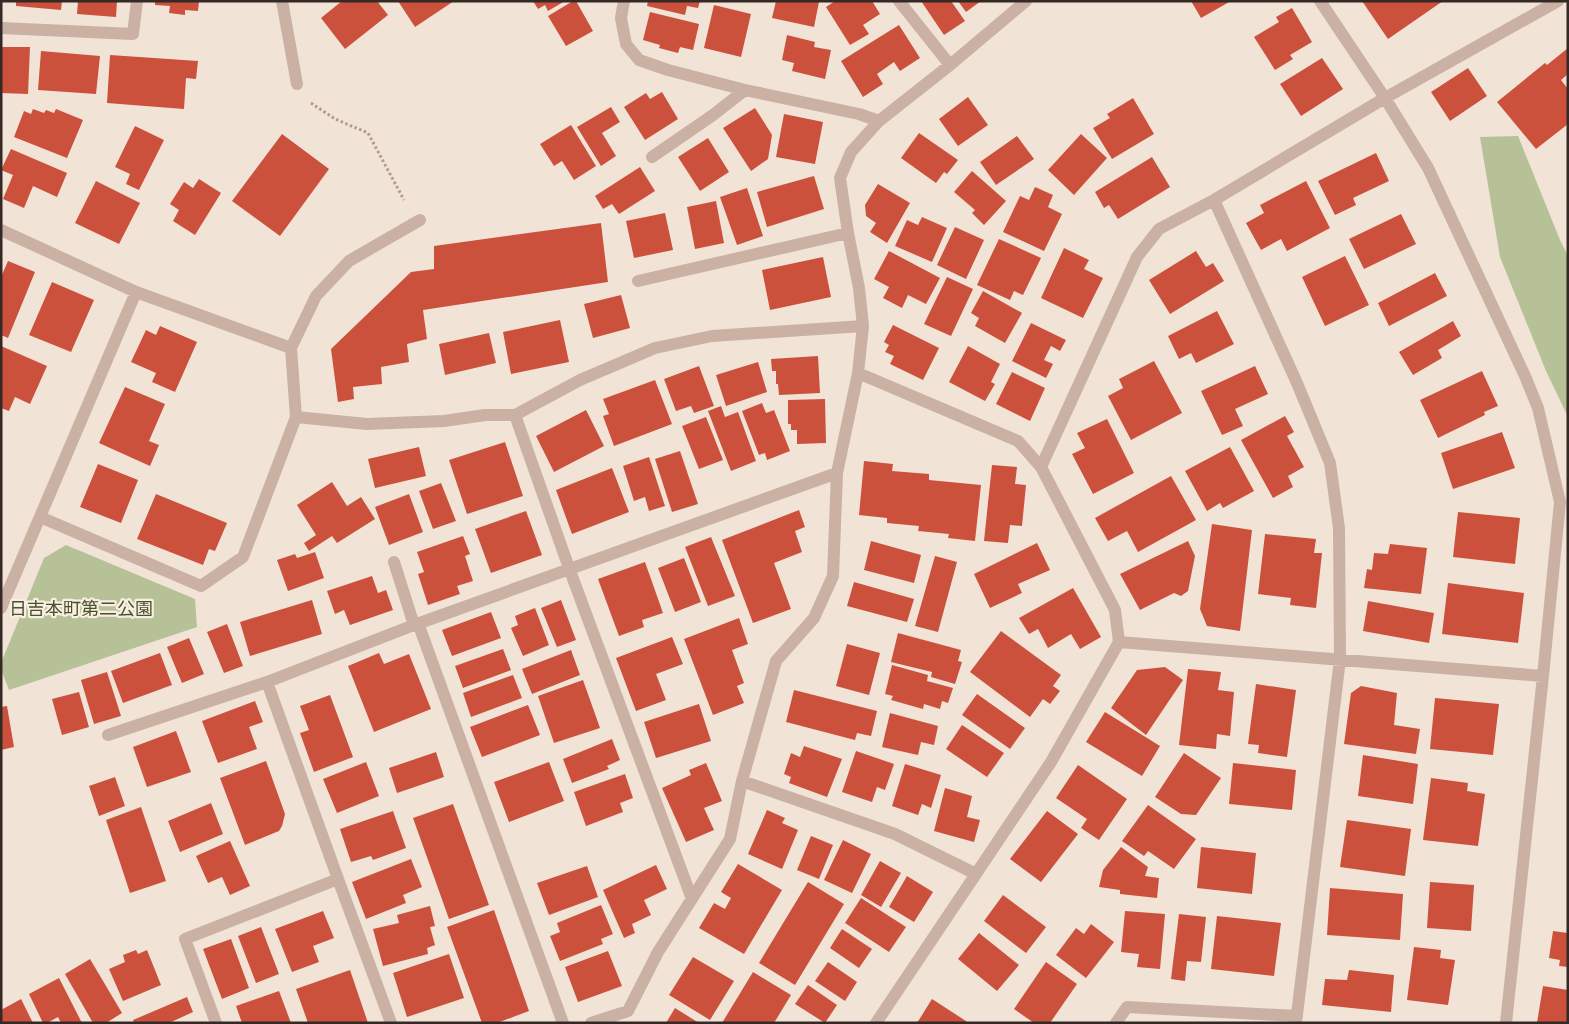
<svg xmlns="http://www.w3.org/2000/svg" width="1569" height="1024" font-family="'Fira Sans Condensed','Noto Sans JP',sans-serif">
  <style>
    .green { fill: #b6c197 }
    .building { fill: #cb513c }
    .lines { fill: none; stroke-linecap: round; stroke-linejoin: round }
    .path { stroke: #b69b8d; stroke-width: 3; stroke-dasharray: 2.5 2.5; stroke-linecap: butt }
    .minor { stroke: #cab1a3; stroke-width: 12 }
    .labels { text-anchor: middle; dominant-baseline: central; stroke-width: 4.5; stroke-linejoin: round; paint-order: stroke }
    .park-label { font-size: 18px; fill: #475328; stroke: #faede3 }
  </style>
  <rect width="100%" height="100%" fill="#f2e3d7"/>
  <path class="green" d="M1518,136L1560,240L1568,256V417L1546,371L1500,257L1480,137Z
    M66,545L195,599L197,627L9,690L1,669V663L44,558Z"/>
  <path class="building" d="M16,1H62L61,10L16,6Z
    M78,1H117L116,17L77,14Z
    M155,1H199L198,11L185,10V15L169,13L170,6L155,5Z
    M342,1H377L388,15L345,49L321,18Z
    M398,1H454L415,27Z
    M533,1H565L548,11L545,5L538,9Z
    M573,1H576L593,31L566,46L548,16Z
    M648,1H700L698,8L687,6L685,15L647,6Z
    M776,1L819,2L814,27L772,18Z
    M835,1H872L880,14L863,25L869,34L850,45L826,7Z
    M921,1H951L965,21L944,35Z
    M958,1H981L966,12Z
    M1191,1H1231L1201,18Z
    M1362,1H1443L1388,39Z
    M714,5L751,14L741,57L704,48Z
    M1292,8L1312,42L1290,55L1293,59L1275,70L1254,37L1279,22L1276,17Z
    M650,12L699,24L693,50L680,47L678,53L659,48L660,45L643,40Z
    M899,25L920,58L900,71L894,62L877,74L883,84L863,97L841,61Z
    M787,35L815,42L814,47L831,50L825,79L792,71L794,63L782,60Z
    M1,47H30L28,94L1,93Z
    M1568,48V74L1561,80L1568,89V124L1536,149L1497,102L1545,63L1547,65Z
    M41,51L100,56L96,94L38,90Z
    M110,55L198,61L196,79L186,78L184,109L107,103Z
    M1322,58L1343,89L1301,116L1280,84Z
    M1468,68L1487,96L1450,121L1431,92Z
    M662,92L678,119L645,140L624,107L646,93L650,99Z
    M968,97L988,125L958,146L939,119Z
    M1133,98L1154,134L1112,159L1093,128L1110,118L1107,114Z
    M611,107L620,122L602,133L616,156L601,166L577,127Z
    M755,108L772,135L768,159L751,171L723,128Z
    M33,109L44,113L46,110L54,113L56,109L83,120L67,158L14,137L24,111L31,114Z
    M784,114L823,122L815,164L776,157Z
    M571,125L596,166L574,180L562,161L554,166L540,144Z
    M135,126L164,140L139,190L126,184L130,174L115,167Z
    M919,133L958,160L947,174L944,172L936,183L901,158Z
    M282,134L329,169L280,236L232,201Z
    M1081,134L1107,158L1074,195L1048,170Z
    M1017,136L1034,159L996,185L980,162Z
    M708,138L729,172L700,191L678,157Z
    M11,149L67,173L57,197L33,186L24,208L3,199L13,175L1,170Z
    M1376,153L1389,181L1353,198L1356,205L1335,215L1318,181Z
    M1152,157L1170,187L1118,219L1109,205L1104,208L1095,192Z
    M640,167L655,191L619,214L612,204L603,209L595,196Z
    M972,171L1006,201L984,225L972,213L975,210L954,192Z
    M814,176L824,209L767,227L757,192Z
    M199,179L221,193L195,235L173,221L179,210L170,204L184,182L193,188Z
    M96,181L140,203L119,244L75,223Z
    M1306,181L1330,228L1287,251L1281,239L1261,250L1246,223L1264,213L1260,205Z
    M878,184L910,203L887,243L870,232L876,223L866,216L865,205Z
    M1035,187L1053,195L1048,207L1062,214L1044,251L1003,232L1020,196L1029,200Z
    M747,188L763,236L737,245L720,197Z
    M716,201L724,243L695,249L687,207Z
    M665,213L673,250L634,258L626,221Z
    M1401,214L1416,244L1364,269L1349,239Z
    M922,217L947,228L932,262L895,246L907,220L918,225Z
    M601,223L608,282L423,310L427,339L407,344L409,362L381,367L382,384L353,387L354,399L338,402L331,349L411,272L434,269V246Z
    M955,227L984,240L966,279L937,265Z
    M999,239L1041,258L1023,295L1014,291L1010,300L977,285Z
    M1064,248L1089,260L1084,269L1103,278L1083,318L1041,298Z
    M889,251L940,278L926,304L908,295L902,308L883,298L889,287L874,279Z
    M1196,251L1206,267L1213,263L1224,281L1170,314L1149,280Z
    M1345,256L1369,305L1325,326L1302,277Z
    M823,257L831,297L770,310L762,270Z
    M8,261L35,272L8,338L1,335V277Z
    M1435,273L1447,296L1389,326L1378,303Z
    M947,277L973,289L951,336L924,324Z
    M52,282L94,300L71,352L29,335Z
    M983,291L1022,313L1005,343L975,326L979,318L971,313Z
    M621,295L630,328L593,338L584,304Z
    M1217,311L1234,344L1196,363L1191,353L1179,359L1168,336Z
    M560,320L569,362L511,374L503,332Z
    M1453,321L1461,336L1438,350L1442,358L1413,375L1399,352Z
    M1031,323L1066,340L1060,351L1051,346L1044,360L1053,364L1046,378L1012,361Z
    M893,325L939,348L923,380L890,364L894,356L885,352L889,345L884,342Z
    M160,326L197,342L175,392L152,382L156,373L131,362L146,330L156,335Z
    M489,333L496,363L445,375L439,344Z
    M1,346L47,366L30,404L15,397L9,411L1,408Z
    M968,346L1000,364L991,382L995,384L985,401L949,382Z
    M818,356L820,393L779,395L778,384H776V371H772L771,359Z
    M1154,361L1182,413L1131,440L1108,396L1123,388L1119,379Z
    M758,362L767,392L726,406L716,375Z
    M699,366L714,406L694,413L691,406L676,411L664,379Z
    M1255,366L1268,394L1235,409L1243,426L1222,435L1201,391Z
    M1482,371L1498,406L1484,412L1485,415L1438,438L1420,400Z
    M1012,372L1045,388L1030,421L996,404Z
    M655,380L672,424L614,446L603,416L609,414L603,399Z
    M125,387L165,404L149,441L159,445L150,466L99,443Z
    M825,399L826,443L797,444V430H791V424H788V400Z
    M762,403L766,413L774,410L790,451L767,460L765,453L759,455L742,411Z
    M721,406L725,417L738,412L756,461L731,471L708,411Z
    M586,410L604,446L554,472L536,436Z
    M1285,416L1294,432L1287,436L1304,467L1288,476L1293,487L1273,498L1241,440Z
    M706,417L723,460L699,469L682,426Z
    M1107,419L1134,473L1093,494L1072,454L1085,448L1077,433Z
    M1502,432L1515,468L1453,489L1441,453Z
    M505,442L523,496L467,514L449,460Z
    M419,447L426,476L375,488L368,459Z
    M1230,447L1254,491L1223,508L1220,503L1207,511L1185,471Z
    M680,451L698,504L672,512L655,459Z
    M649,457L665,506L649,511L645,497L634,501L623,466Z
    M864,461L893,464L892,471L929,474V480L981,485L975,541L948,538L949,534L918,531L919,526L887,523V518L859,515Z
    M98,464L138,480L121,523L80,507Z
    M992,465L1017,467L1015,484L1026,485L1022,526L1010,525L1008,543L984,541Z
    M612,468L629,512L572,534L556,490Z
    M1171,476L1196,520L1138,552L1127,531L1108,541L1095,518Z
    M332,482L347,506L361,497L375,519L337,543L332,536L309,551L304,543L316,535L297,505Z
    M441,483L456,521L433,529L419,491Z
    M156,494L227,523L215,551L209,549L203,565L137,539Z
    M409,494L423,532L389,545L375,507Z
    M799,510L805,527L795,531L802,552L774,563L791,609L753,623L722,540Z
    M526,511L542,555L491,573L475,529Z
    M1458,512L1520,518L1515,564L1453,557Z
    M1212,524L1252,530L1240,631L1207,626L1200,609Z
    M1265,534L1316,539L1314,553H1322L1316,608L1290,605L1291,598L1258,594Z
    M463,536L470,554L465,556L473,581L457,586L460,594L428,605L418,574L424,572L417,552Z
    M711,537L735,596L708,606L685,547Z
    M871,541L921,555L914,583L864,570Z
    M1188,541L1195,556L1188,591L1181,596L1174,593L1140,610L1120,574Z
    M1037,543L1050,570L1018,584L1022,593L990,608L974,574Z
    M1390,544L1427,548L1421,594L1364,588L1367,569L1372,570L1374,553L1388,554Z
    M315,552L324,578L288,591L277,560L295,554L297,558Z
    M935,556L957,562L938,632L915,626Z
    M684,558L701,602L675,612L658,568Z
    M645,562L663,613L642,620L644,627L619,636L598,579Z
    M372,576L378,593L386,590L393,610L350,625L344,610L335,614L327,591Z
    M854,582L914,599L907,622L847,606Z
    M1448,583L1524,593L1518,643L1442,634Z
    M1073,588L1101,637L1080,649L1071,634L1048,648L1038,629L1029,634L1019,618Z
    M312,600L322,634L250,656L240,622Z
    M561,600L576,640L557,647L541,608Z
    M1368,601L1434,613L1429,643L1363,631Z
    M535,608L549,645L523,656L511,628L518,625L515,616Z
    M491,612L501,638L452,656L442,630Z
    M739,618L748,644L732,650L744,683L737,686L744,703L713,715L684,639Z
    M227,624L243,666L224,673L207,632Z
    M1001,631L1061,675L1053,686L1060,691L1050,704L1043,699L1030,717L970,672Z
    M898,633L961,650L958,661L962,662L955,684L931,677L932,672L891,662Z
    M672,637L683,664L656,674L666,700L636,711L616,658Z
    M189,638L204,674L182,683L167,647Z
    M847,644L880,653L869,695L836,686Z
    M503,649L511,670L463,688L455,666Z
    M571,650L580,675L532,694L522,669Z
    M160,653L172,685L123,703L111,671Z
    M379,653L384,664L409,654L431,709L374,732L348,666Z
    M892,665L928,675L927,681L953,688L948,703L942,701L940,709L924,704L923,709L891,700L893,696L885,694Z
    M1165,667L1183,680L1146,735L1111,708L1137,670Z
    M1188,669L1221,672L1218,690L1234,692L1230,736L1217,734L1216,749L1179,745Z
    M107,672L121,716L94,724L81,680Z
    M513,675L522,698L471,717L463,693Z
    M583,680L600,728L554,743L538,696Z
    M1256,684L1296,690L1287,757L1258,753L1259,745L1248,744Z
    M1361,686L1397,693L1394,725L1420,729L1416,754L1344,744L1351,693Z
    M794,690L877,711L871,736L857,733L855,740L786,722Z
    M79,692L89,727L62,735L52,699Z
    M977,694L1025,728L1010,749L962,715Z
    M330,695L353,757L314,772L300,733L309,730L300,706Z
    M1435,698L1499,704L1493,755L1430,749Z
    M255,701L263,722L249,727L257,749L218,763L202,721Z
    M699,704L711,741L656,758L644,722Z
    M528,705L540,735L482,757L470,727Z
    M7,706L14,747L1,750V707Z
    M1105,712L1160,746L1142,776L1086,742Z
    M890,713L938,726L934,745L921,742L918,755L882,747Z
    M962,725L1004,753L987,777L946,749Z
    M176,731L191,772L147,787L133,747Z
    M612,739L620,760L607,766L609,769L572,783L563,759Z
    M804,746L842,759L827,797L789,783L791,777L784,774L791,753L800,757Z
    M856,751L894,764L885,790L877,787L872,802L842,792Z
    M436,752L444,777L397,793L389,768Z
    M1184,753L1221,778L1196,815L1181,814L1155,797Z
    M1363,755L1418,764L1413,804L1358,796Z
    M266,761L285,814L282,826L279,831L245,845L220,778Z
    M366,762L379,796L337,813L323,779Z
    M549,762L564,801L509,822L494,782Z
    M706,763L722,801L704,808L714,830L686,842L662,788L691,775L689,770Z
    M1233,763L1296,770L1292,810L1229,804Z
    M905,764L941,775L931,808L922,804L918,815L892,806Z
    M1078,765L1127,799L1099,840L1081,828L1087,819L1056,798Z
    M625,774L633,798L620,803L623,812L586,826L574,792Z
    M115,777L125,806L99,816L89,786Z
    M1431,778L1468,783L1467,791L1485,794L1478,846L1423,840Z
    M945,788L972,796L967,817L980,820L974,842L934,831Z
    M211,803L223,834L180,852L168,821Z
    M453,804L489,905L449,919L413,818Z
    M1148,805L1196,839L1174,869L1148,851L1144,856L1122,841Z
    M141,807L166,881L130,893L106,820Z
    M767,810L785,818L782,823L798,830L782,869L748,854Z
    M393,811L406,848L373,860L371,856L351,862L340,829Z
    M1047,811L1078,834L1041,882L1010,859Z
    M1347,820L1411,829L1405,876L1340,867Z
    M811,836L833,845L819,879L797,870Z
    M843,840L871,854L852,893L824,880Z
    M230,841L250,886L230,895L222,877L208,883L196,856Z
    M1121,847L1148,867L1145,876L1159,878L1157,898L1120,894V890L1099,887L1103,870Z
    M1201,847L1256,853L1252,894L1197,888Z
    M411,859L422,887L403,895L406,903L366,919L352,882Z
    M880,861L901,873L881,907L861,895Z
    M738,864L782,890L744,954L699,928L714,903L725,909L731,898L721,892Z
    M656,865L667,889L644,900L651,915L632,924L635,933L624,938L603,890Z
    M587,866L598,897L549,915L537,883Z
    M907,876L933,892L914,922L889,907Z
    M808,882L844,904L795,985L759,963Z
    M1430,882L1474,885L1471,931L1427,928Z
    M1330,888L1403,894L1400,940L1327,935Z
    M1003,895L1046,927L1026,953L984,921Z
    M861,898L906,927L889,952L845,923Z
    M601,905L613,934L601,939L603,944L560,961L550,936L560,932L557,923Z
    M430,906L435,926L430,927L435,945L427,948L428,954L383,966L373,929L399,923L397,915Z
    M494,910L529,1011L497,1023H482L447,927Z
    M323,911L334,938L313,946L319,962L292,972L275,929Z
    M1125,911L1165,914L1160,969L1137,967L1139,954L1121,952Z
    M1179,914L1206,917L1201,962L1187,961L1185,981L1171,979Z
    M1217,916L1281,923L1274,976L1211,969Z
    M1091,924L1114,942L1086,978L1056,955L1076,928L1084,934Z
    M261,927L279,974L256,983L238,936Z
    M842,929L872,949L859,968L830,948Z
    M1553,931L1568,933V967L1559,966L1560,960L1549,958Z
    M979,933L1019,965L997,991L958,959Z
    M231,939L249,988L222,999L203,949Z
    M1414,947L1441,950L1440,958L1455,960L1448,1005L1407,1000Z
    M136,950L138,954L147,950L161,985L123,1001L109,969L125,962L123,955Z
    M608,951L622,986L578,1002L565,967Z
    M449,954L464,998L407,1017L393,973Z
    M693,957L734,981L710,1020L669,995Z
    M90,959L122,1013L106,1023H93L65,974Z
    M828,962L857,982L845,1001L815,981Z
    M1046,962L1077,984L1050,1023H1034L1014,1009Z
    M350,970L368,1023H308L296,989Z
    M1349,970L1394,975L1391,1012L1322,1005L1325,979L1347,980Z
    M753,972L791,995L774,1023H722Z
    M59,978L82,1023H61L58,1017L47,1023H43L29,994Z
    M808,985L837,1005L825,1023L795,1004Z
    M1543,986L1568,990V1023H1537Z
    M279,991L291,1023H242L236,1006Z
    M187,997L193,1012L169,1023H134L133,1020Z
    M21,999L33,1023H1V1010Z
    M932,999L969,1023H917Z
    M675,1008L699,1023H666Z"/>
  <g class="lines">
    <path class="path" d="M311,103L335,119L368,133L404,200"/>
    <path class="minor" d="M282,1L297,84
      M624,1L621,18L626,44L639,60L668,70L745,90L859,114L879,121
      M899,1L950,65
      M1320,1L1385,98L1428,168L1525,376L1538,408L1560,502L1543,676L1506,1023
      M1,28L133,34L137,1
      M652,157L713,115L745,90
      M1214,200L1297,383L1330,463L1339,528L1340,659L1296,1023
      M1,230L136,292L291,348
      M638,281L848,233
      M858,373L1018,441L1041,467L1115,610L1119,642L1051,762L876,1023
      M515,415L569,568L692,899
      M296,417L367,424L444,421L485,415H515L580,380L655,348L712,336L863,326
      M1041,467L1137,257L1159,229L1214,200L1385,98L1558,1
      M40,517L201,586L243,557L296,417L291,348L316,296L349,261L420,220
      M394,562L414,625
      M1,608L136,292
      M418,623L563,1023
      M1119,642L1543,676
      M108,735L267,682
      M742,781L895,834L976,874
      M216,1023L185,939L338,879
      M391,1023L338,879L267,682L414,625L837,473
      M591,1023L628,1011L658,952L730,839L742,781L776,661L814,618L833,576L837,473L858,373L863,326L859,288L848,233L840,178L851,152L879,121L950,65L1026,1
      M1116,1023L1127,1007L1297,1016"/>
  </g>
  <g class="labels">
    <g class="park-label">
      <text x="81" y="609">日吉本町第二公園</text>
    </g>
  </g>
  <rect width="1569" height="1024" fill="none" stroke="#342925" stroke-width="5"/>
</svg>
